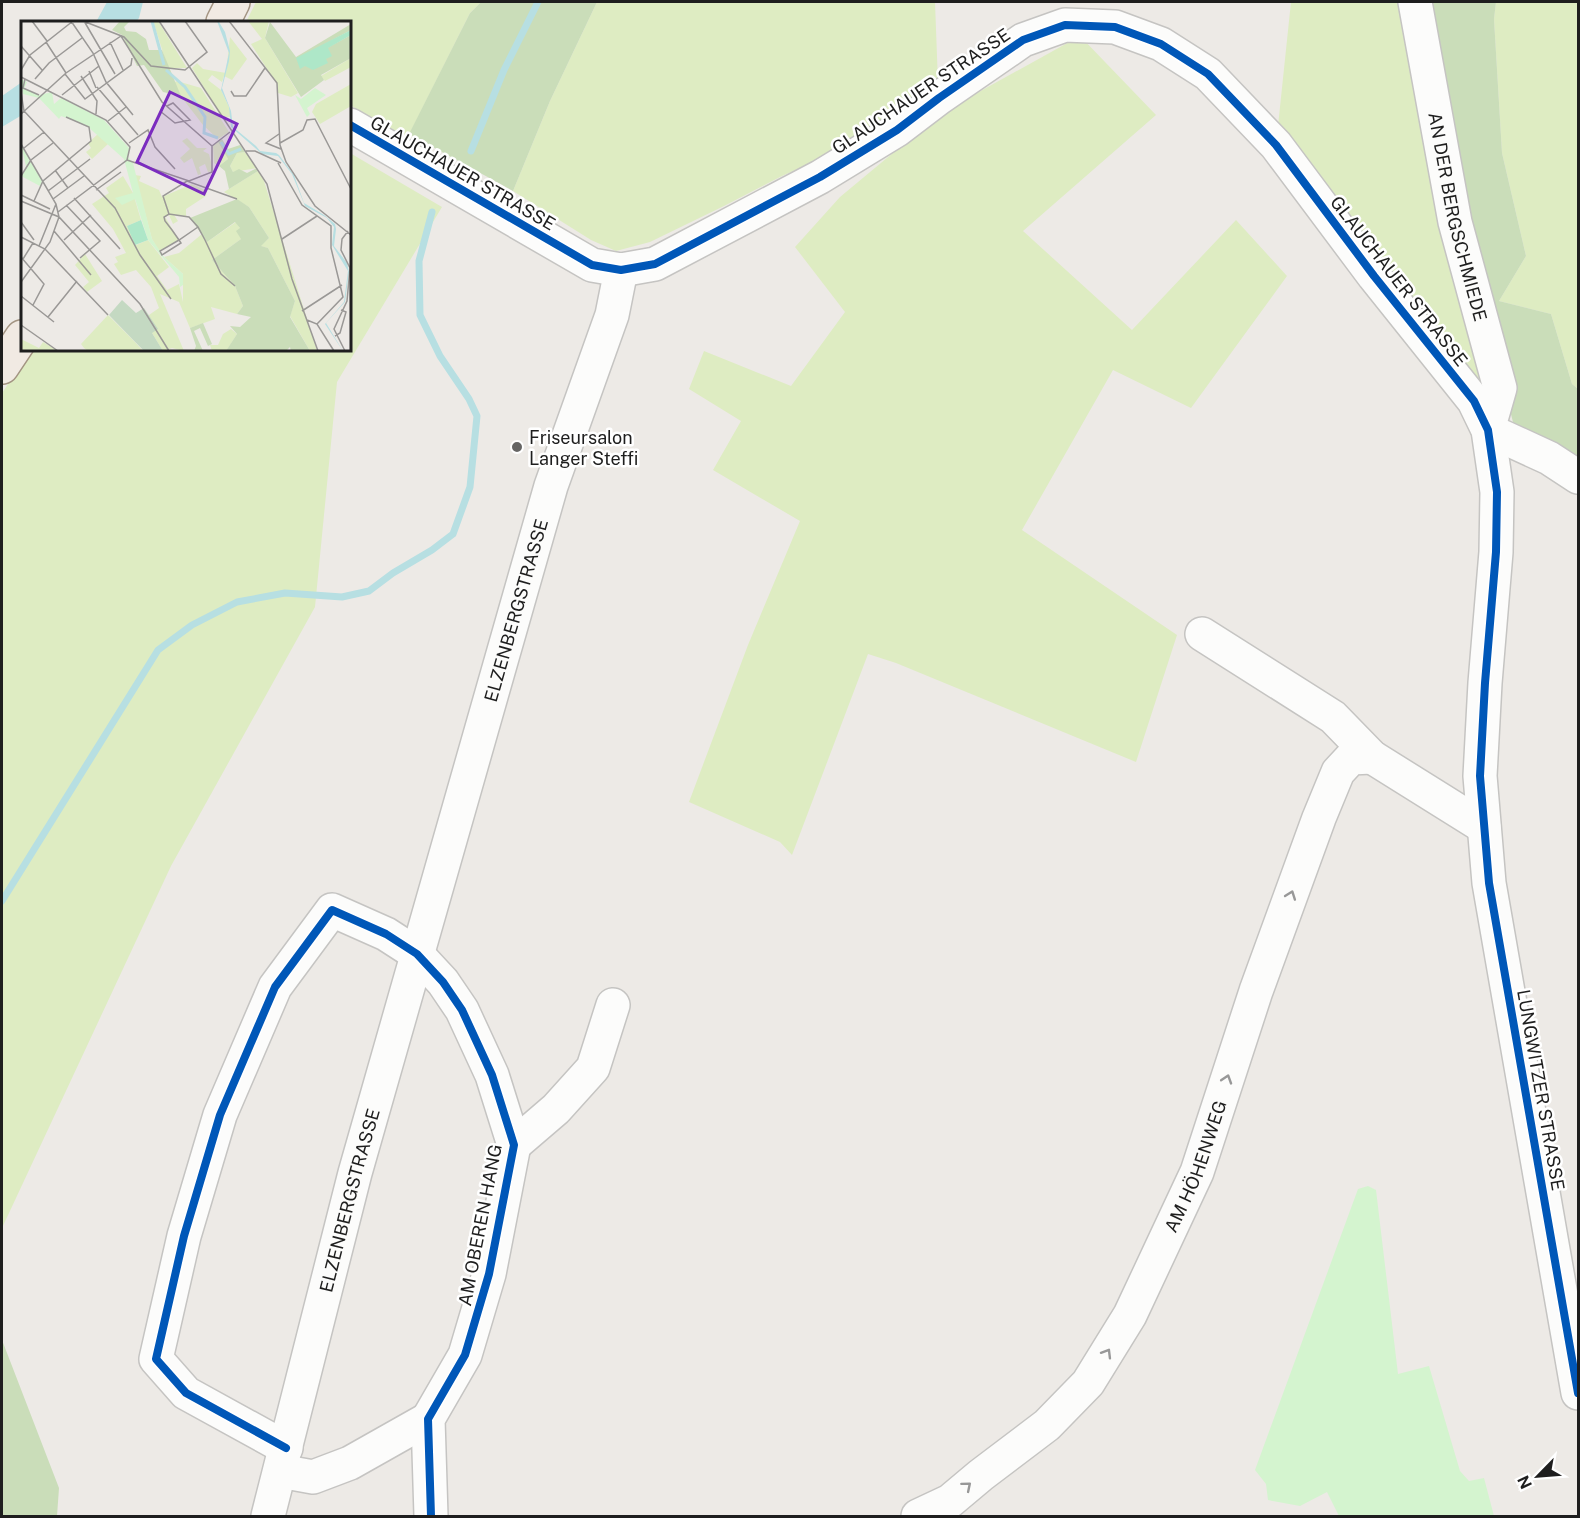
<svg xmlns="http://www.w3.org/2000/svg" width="1580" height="1518" font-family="'Public Sans',sans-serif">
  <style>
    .grass { fill: #deecc2 }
    .forest { fill: #caddb9 }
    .park { fill: #d4f4cf }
    .water { fill: #b7dfe2 }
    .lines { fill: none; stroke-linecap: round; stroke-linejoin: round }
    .stream { stroke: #b7dfe2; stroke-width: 7 }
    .minor-casing { stroke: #c5c4c2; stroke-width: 36 }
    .major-casing { stroke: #a39482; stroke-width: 36 }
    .minor { stroke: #fcfcfb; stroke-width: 33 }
    .major { stroke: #f1eae3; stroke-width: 33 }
    .cycleway-casing { stroke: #fff; stroke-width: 11 }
    .cycleway { stroke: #0057b8; stroke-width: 8 }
    .oneway { stroke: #989898 }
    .poi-dot { fill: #666564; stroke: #fff; stroke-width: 2 }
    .labels { text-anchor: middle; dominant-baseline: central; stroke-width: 5; stroke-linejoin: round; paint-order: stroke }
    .street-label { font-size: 18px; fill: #1e1e1e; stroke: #fff }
    .poi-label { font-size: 18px; fill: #1e1e1e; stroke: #fff; text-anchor: start }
    .inset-river { fill: none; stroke: #b7dfe2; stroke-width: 3 }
    .inset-road { fill: none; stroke: #9a9896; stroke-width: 1.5 }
    .view { fill: #7b2cbf; fill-opacity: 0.15; stroke: #7b2cbf; stroke-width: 3 }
    .inset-edge { fill: none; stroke: #1e1e1e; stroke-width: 3 }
  </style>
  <rect width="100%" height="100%" fill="#edeae6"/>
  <path class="grass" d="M256,2H481L470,13L407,139L350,105V22H246Z
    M597,2H935L938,83L831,154L782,176L724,206L650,242L616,251L591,240L513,191L550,101Z
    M1291,2H1415L1500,388L1488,430L1276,145Z
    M1496,2H1578V389L1572,384L1551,314L1499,301L1526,256L1502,153L1494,19Z
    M1080,36L1156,115L1023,231L1132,330L1236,220L1287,276L1191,408L1113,370L1022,530L1177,635L1136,762L896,663L868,654L792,855L780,842L689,802L748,645L800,521L713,470L741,421L689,389L704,351L791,386L845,312L795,247L840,197L941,113Z
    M350,153L442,207L337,382L315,607L171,866L2,1228V393L31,350H350Z"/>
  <path class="forest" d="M481,2H597L550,101L513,191L409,134L470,13Z
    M1422,2H1496L1494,19L1502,153L1526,256L1499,301L1551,314L1572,384L1578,389V467L1515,430L1462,221Z
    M2,1340L59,1488L57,1516H2Z"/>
  <path class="park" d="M1368,1186L1376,1190L1398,1374L1429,1366L1460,1471L1469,1481L1484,1478L1494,1516H1339L1327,1492L1300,1506L1268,1500L1266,1484L1255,1470L1358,1189Z"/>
  <path class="water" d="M107,2H143L139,18L136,22H96Z
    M22,82V115L2,127V96Z"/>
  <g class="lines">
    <path class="stream" d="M471,151L504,70L538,2
      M2,901L158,650L192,625L237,602L285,593L342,597L369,591L393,573L432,550L453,534L470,487L477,416L469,399L440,356L420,315L419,261L432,212"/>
    <defs>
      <g id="minor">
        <path id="s1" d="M1415,2L1455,222L1500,388L1488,430L1549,458L1578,477"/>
        <path d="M350,125L592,265L621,270L655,264L820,177L897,130L939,98L1023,40L1065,25L1115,27L1161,44L1208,74L1276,145L1374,276L1474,401L1488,430L1497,492L1496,552L1485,683L1480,776L1489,883L1578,1393"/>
        <path d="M1202,634L1333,717L1372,757L1484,827"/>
        <path d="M514,1145L556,1109L593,1068L613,1005"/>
        <path d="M286,1448L186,1393L156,1359L184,1236L220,1115L275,987L332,910L386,934L417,954L443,982L462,1010L492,1075L514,1145L489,1274L465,1355L428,1419L431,1516"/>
        <path d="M280,1471L313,1477L350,1463L428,1419"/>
        <path id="s2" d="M268,1516L355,1173L551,486L612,315L621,270"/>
        <path id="s3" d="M918,1516L950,1501L981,1475L1047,1425L1088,1383L1130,1315L1197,1172L1256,991L1319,818L1338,772L1351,758L1372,757"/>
      </g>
      <path id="major" d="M223,22L233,2
        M2,367L22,337"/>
    </defs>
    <use href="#minor" class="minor-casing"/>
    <use href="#major" class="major-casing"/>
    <use href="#minor" class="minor"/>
    <use href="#major" class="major"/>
    <defs>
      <path id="cycleway" d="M350,125L592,265L621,270L655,264L820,177L897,130L939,98L1023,40L1065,25L1115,27L1161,44L1208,74L1276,145L1374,276L1474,401L1488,430L1497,492L1496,552L1485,683L1480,776L1489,883L1578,1393
        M286,1448L186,1393L156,1359L184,1236L220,1115L275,987L332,910L386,934L417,954L443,982L462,1010L492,1075L514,1145L489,1274L465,1355L428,1419L431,1516"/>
    </defs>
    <use href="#cycleway" class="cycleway-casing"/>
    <use href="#cycleway" class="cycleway"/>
  </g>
  <defs><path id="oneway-chevron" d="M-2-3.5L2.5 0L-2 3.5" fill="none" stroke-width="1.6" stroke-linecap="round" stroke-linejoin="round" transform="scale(1.5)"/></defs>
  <g class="oneway">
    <use href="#oneway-chevron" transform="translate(1291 895) rotate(-70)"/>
    <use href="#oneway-chevron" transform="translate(1227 1079) rotate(-72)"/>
    <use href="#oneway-chevron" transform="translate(1107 1353) rotate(-59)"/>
    <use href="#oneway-chevron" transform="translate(967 1486) rotate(-40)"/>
  </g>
  <circle class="poi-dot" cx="517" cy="447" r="6"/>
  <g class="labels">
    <g class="street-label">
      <text transform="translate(921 91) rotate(-34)">GLAUCHAUER STRASSE</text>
      <text transform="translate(463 173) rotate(30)">GLAUCHAUER STRASSE</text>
      <text stroke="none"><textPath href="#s1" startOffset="219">AN DER BERGSCHMIEDE</textPath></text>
      <text transform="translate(1399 281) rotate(52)">GLAUCHAUER STRASSE</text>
      <text stroke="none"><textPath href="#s2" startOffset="939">ELZENBERGSTRASSE</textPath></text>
      <text transform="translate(1541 1090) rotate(80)">LUNGWITZER STRASSE</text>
      <text stroke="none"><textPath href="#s3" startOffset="460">AM HÖHENWEG</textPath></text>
      <text stroke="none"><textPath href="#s2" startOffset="326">ELZENBERGSTRASSE</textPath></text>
      <text transform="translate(480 1225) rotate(-79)">AM OBEREN HANG</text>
    </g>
    <g class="poi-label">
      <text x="529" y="437">Friseursalon<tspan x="529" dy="21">Langer Steffi</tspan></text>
    </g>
  </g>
  <g transform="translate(21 21)">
    <rect width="330" height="330" fill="#edeae6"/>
    <path d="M132,0H137L166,47H147ZM227,0H248L244,17L277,72L270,76L257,72V65L230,23L241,18ZM209,16L226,38L211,59L203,55L201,61L191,54L187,59L200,69L208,86L210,96H201L171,47L176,42L182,48L205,52ZM330,37V46L304,60L300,55ZM156,60L180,67L208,111L197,118L182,104L155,69L152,62ZM330,63V85L299,103L291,91L295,83ZM77,113L87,123L71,138L65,131L70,127L67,122ZM166,117L176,127H186L182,130L188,133L192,150L187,151L184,143L178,146L180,153L177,154L171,137L163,142L159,137L169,128L161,120ZM197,121L207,138L198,145L193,142L192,125ZM224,131L236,147L212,151L209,145L216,132ZM237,150L243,160L296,330H289L269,295L274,280L247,227L239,225L248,217L228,186L203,171ZM114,154L120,155L118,160L138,169L141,176L171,163L186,170L185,175L165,188V195L153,194L157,200L152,203L148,194L144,196L158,219L138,230L131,218ZM102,155L112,172L120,199L106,205L115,224L127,219L148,246L136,255L146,269L158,263L162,281V253L143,236L158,232L181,213L186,221L215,201L219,207L220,218L191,239L214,265L222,285L216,293L190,286L194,298L169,307L158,281L139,273L163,330L151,327L142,330L131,312L128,294L138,287L130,266L115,249L100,254L93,243L97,241L94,236L105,232L92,208L71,183L88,172L85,167ZM64,233L81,260L66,271L62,266L68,261L54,244ZM87,294L114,321L122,330H67L63,327L60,323ZM210,308L216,313L206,329L191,330L189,324H197L202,313ZM0,318L18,327L22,321L37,330H0Z" fill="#deecc2"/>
    <path d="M99,0H109L103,6L105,10L115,11L125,18L128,29H141L160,75L142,71L123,44L116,45L101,14L91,9ZM249,1L275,36L330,3V9L291,30L284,45L305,38L306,27L330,14V37L300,54L303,59L280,76L244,17ZM201,118L207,128L219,124L224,131L216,132L209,145L212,151L218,148L226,152L236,147L237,150L208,168L204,150L198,145L207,138L197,121ZM216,178L228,186L248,217L240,225L247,227L274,280L269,296L289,330H270L269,326L265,330H205L216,313L209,305L219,306L230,296L216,293L222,285L214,265L191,239L220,218L215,210L219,207L214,201L186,221L169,197ZM182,302L191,323L187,325L179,307L173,310L182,330H173L175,325L169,307Z" fill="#caddb9"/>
    <path d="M101,279L115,292L123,287L137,308L131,312L142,330H123L88,294Z" fill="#c4d9c2"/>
    <path d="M0,58L6,61L3,68L18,74L31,71L33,83L40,77L83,99L108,127L107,136L112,142L131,218L143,236L162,253V264L159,266L158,256L127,219L114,178L101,184L94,177L112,172L103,138L65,104L40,95L38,98L18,77L2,73ZM294,67L305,74L286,87L289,93L286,96L274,74L280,78ZM0,124L21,160L19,165L0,155L5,145Z" fill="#d4f4cf"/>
    <path d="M330,9V14L307,27L311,35L305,38L307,42L292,49L284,45L279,48L275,37ZM120,199L127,219L114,224L106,205Z" fill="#aee7c8"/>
    <path d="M196,0L198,1L204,11L209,30L208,40L201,67L210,90L212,106L235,125L239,130L255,132L258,134L273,154L283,182L303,194L314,203L315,208L313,225L326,242L328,251L324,281L305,302L322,330L304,303L323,281L327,250L311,224L313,206L306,197L284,185L271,153L257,135L241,133L210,106L208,86L200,69L208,32Z" fill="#b7dfe2"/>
    <path class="inset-river" d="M131,0L143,44M145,49L164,66L184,96L183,112L197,117M200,121L208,133L220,128"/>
    <path class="inset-road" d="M11,0L26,20M50,0L72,32L85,61L112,94M62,0L103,16L130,45L164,49L186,31L164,0M63,0L94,53M138,0L246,163L271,258L297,330M208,0L256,62L259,124L265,141L294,185L330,214M25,21L45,52M89,21L102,49M0,25L21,49M0,49L9,34L52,0M68,50L75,67M44,53L64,78L110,44L111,37M60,55L76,80L75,93M0,56L85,99L109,126L106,139L37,191M4,58L2,67L18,74M14,58L28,42L61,17M76,66L117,114M210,70L213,75H225L244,47M0,71L3,90L94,187L119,234L150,278M41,74L78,45M139,90L154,102L169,99L152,82L146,85M0,93L45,52L100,15L141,81L191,125M87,100L105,86M258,113L245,122L260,128M108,122L127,109L134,126L154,148M259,122L282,109L286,99L294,98L330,168M0,123L35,183L38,196L29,221L0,261M191,125L209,111M3,127L23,111M225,130H234L260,142M106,139L168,160L191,151V125M257,142L281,184L310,205V227L322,276L296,303M34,149L47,167M0,155L10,139L32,122M75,169L100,151M27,170L69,138M0,174L29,188M53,177L99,228M32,178L63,155M0,180L38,196L119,283L148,330M13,180L22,160L70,120L68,106L45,96M45,184L79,220L59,237M148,193L142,175L166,160L216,178M0,201L13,219M177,206L158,219L139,230L141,234L160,222L158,219L151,209L144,200L143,196L148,193L168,196L177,206L184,219L200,253L214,265M33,210L70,254M0,216L24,228L87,294M261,218L296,195M43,219L70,194M18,225L35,183M0,236L23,263L12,284M2,238L12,222M0,275L33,301M281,290L321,264M27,296L56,260M286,299L296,303L313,330M0,304L37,330M314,315L319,312L325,291L320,289M324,330L313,308L326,280L329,247L320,229L321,218L327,210"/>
    <path class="view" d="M149,71L216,103L183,173L116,141Z"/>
    <rect width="330" height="330" class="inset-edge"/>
  </g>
  <rect width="1580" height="1518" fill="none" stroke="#1e1e1e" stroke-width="6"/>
  <g transform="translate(1538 1476) rotate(245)" stroke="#ffffff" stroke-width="4.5" paint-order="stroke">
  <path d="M0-4.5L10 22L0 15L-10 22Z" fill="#1e1e1e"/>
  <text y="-9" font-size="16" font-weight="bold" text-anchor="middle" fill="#1e1e1e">N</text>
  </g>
</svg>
